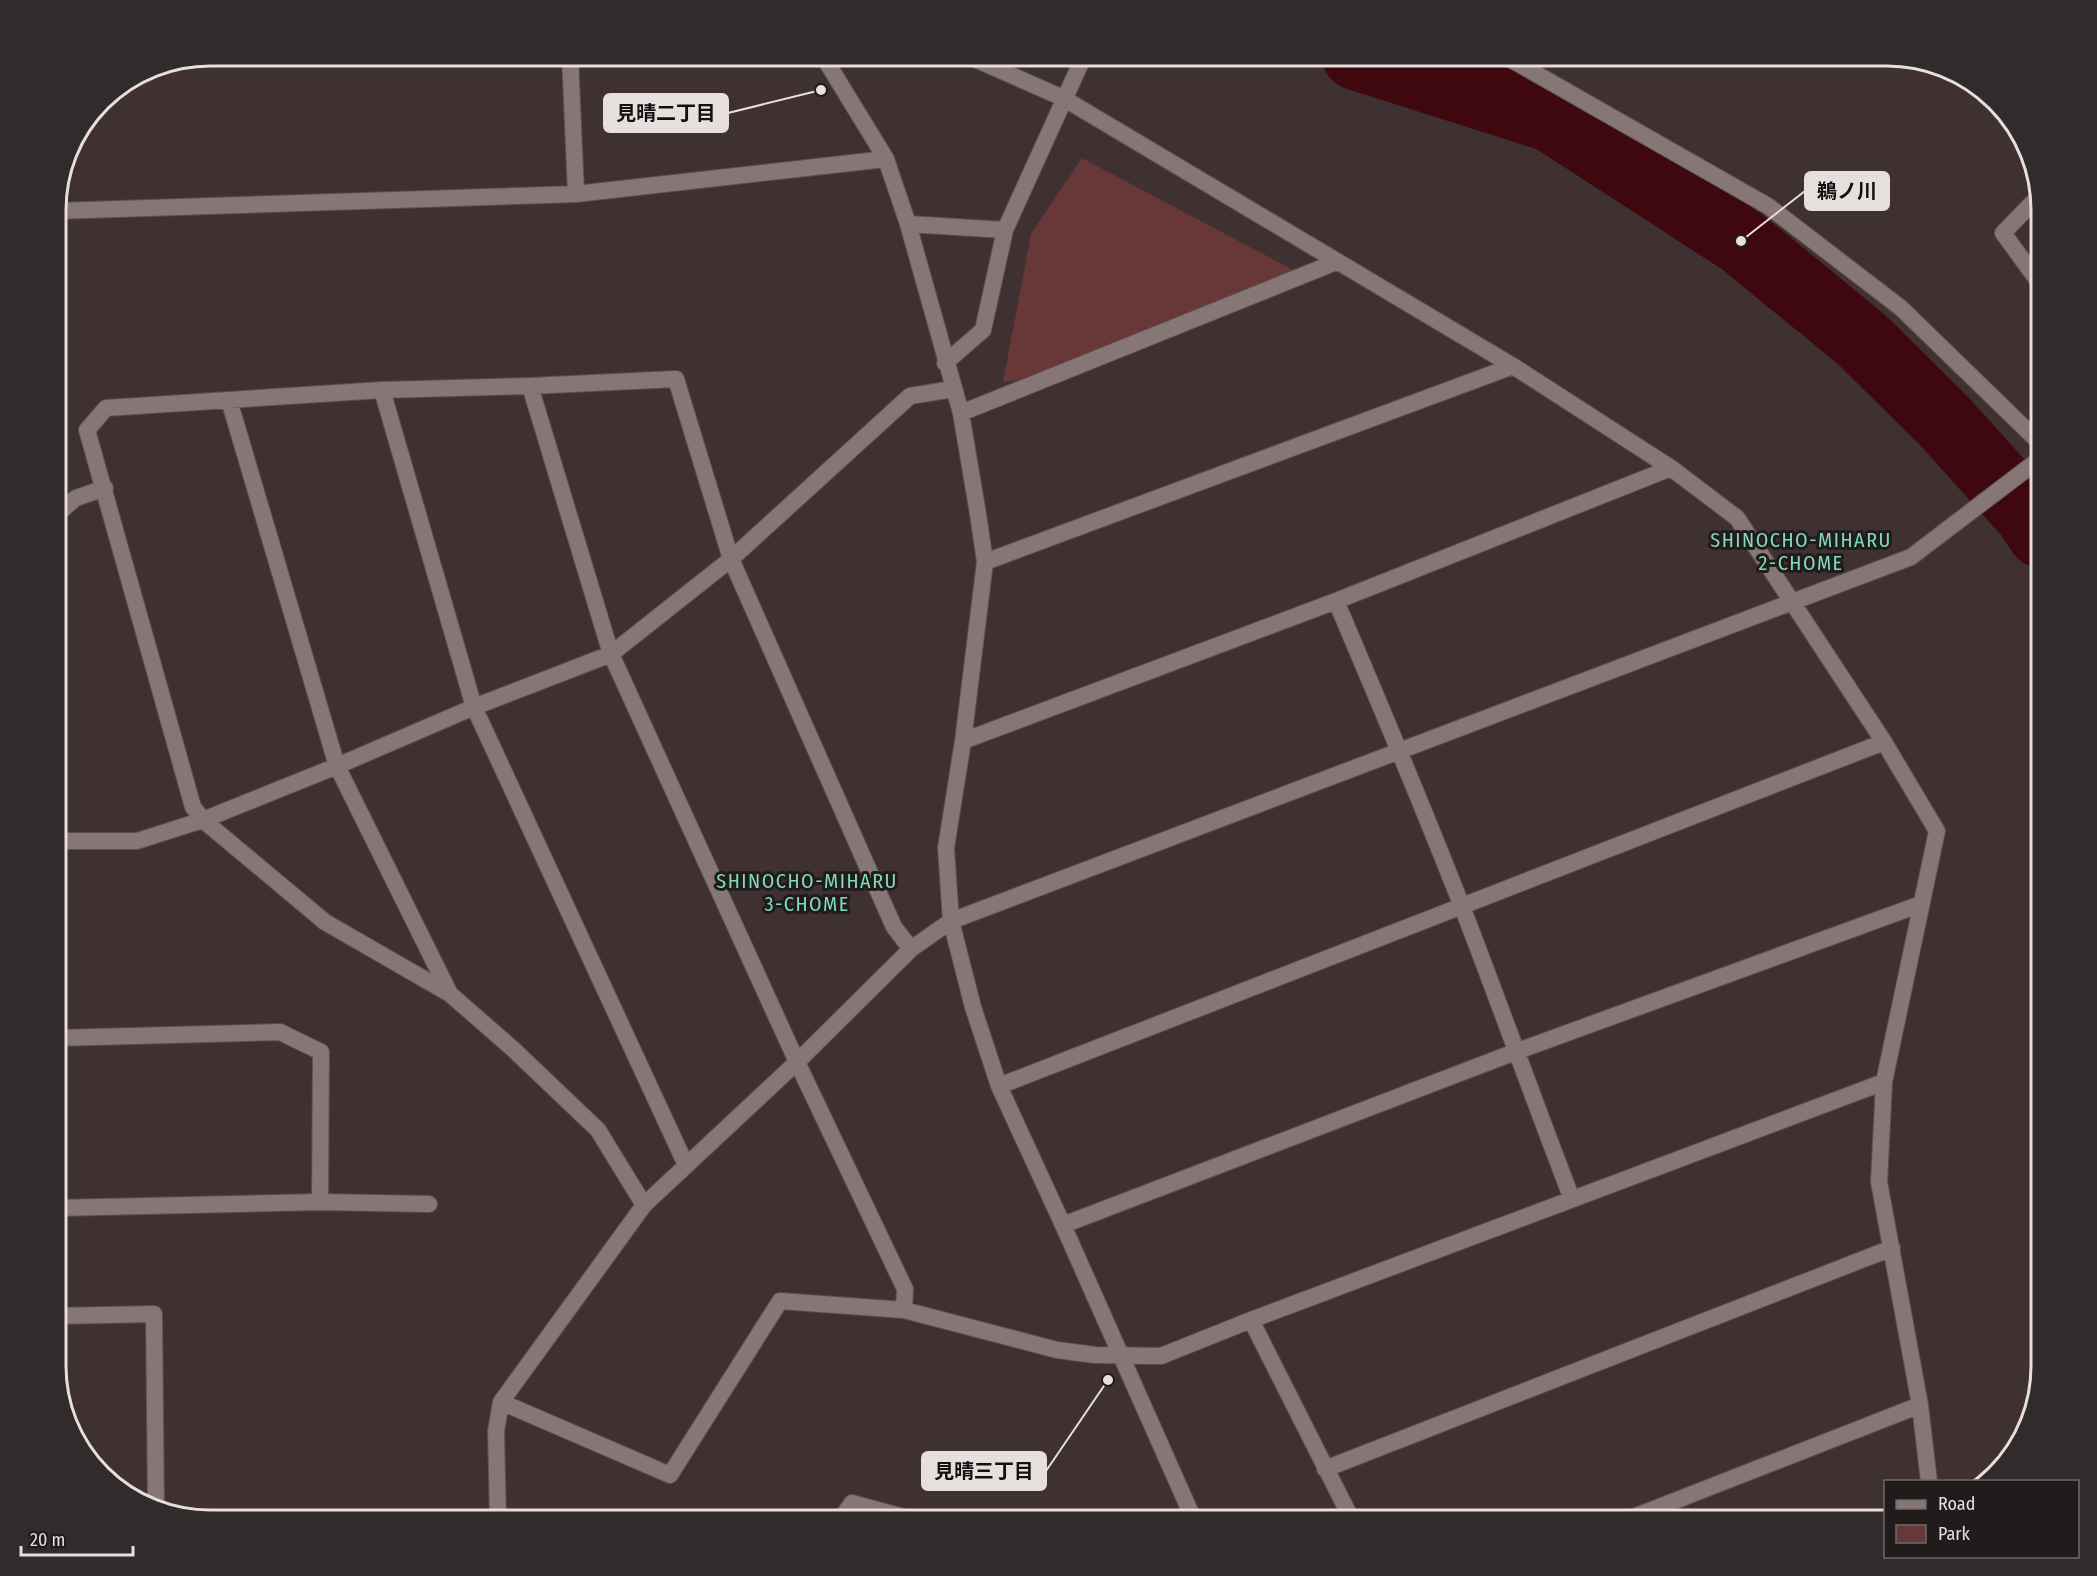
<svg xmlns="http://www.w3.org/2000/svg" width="2097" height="1576" font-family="'Fira Sans Condensed','Noto Sans JP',sans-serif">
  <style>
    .green { fill: #683738 }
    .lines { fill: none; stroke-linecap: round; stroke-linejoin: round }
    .river { stroke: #3f070e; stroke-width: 68 }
    .minor-casing { stroke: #5c5050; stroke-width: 18 }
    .minor { stroke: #867675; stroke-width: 16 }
    .labels { text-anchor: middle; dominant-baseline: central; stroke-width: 6; stroke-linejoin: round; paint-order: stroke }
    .neighbourhood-label { font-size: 20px; letter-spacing: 1.5px; fill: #7fdbbc; stroke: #211b1b }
    .rim { fill: none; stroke: #e7dede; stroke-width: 3 }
    .leader { fill: none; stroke: #e7dede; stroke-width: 2 }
    .callout-dot { fill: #e7dede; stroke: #211b1b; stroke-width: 2 }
    .callout { fill: #e7dede; stroke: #e7dede; stroke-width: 2 }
    .callout-label { font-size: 20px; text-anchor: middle; font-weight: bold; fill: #111 }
  </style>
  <rect width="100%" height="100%" fill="#3f3131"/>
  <path class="green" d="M1082,158L1299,273L1018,380L1003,382L1031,234Z"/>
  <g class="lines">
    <path class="river" d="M1356,56L1551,118L1741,241L1861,339L1944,421L2027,513L2041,534"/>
    <defs>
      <path id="minor" d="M570,56L576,194
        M823,56L886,159L908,224L961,413L978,514L985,562L963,741L946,848L951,921L973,1007L999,1086L1063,1225L1194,1520
        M968,56L1063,98L1513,366L1671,468L1737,518L1884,742L1937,831L1884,1082L1879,1182L1920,1405L1929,1482
        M1505,56L1768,206L1901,308L2041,444
        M2038,197L2003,233L2041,285
        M56,211L576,194L886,159
        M908,224L1005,230
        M945,363L983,330L1005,230L1084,56
        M530,386L611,654L797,1062L905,1289L904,1310
        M382,390L474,707L686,1165
        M229,400L337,766L450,994
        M961,413L1336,262
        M56,515L76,498L105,488
        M985,562L1513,366
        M1336,601C1379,702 1421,802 1461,904C1499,1002 1534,1101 1572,1199
        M963,741L1336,601L1671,468
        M56,841H137L203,820L337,766L474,707L611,654L731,559L910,396L953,389
        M911,949L894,927L731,559L676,379L530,386L382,390L106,408L87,430L193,807L203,820L325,922L450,994L513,1049L598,1130L644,1205L797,1062L911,949L951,921L1911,557L2041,458
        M56,1038L280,1032L321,1052L320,1202
        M999,1086L1884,742
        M56,1208L320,1202L429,1204
        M1063,1225L1515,1052L1921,904
        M56,1316L154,1314L156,1510
        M1251,1320L1352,1520
        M501,1402L644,1205
        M1325,1469L1892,1248
        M498,1520L496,1431L501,1402L670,1475L780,1301L904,1310L1057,1350L1095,1355L1161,1356L1251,1320L1884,1082
        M840,1520L852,1503L914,1520
        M1626,1520L1920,1405"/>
    </defs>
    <use href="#minor" class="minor-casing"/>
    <use href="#minor" class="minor"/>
  </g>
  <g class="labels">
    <g class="neighbourhood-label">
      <text x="1801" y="540">SHINOCHO-MIHARU<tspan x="1801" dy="23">2-CHOME</tspan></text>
      <text x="807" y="881">SHINOCHO-MIHARU<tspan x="807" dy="23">3-CHOME</tspan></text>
    </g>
  </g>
  <path d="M0 0H2097V1576H0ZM210 66H1887A144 144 0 0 1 2031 210V1366A144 144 0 0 1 1887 1510H210A144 144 0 0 1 66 1366V210A144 144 0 0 1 210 66Z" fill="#312b2b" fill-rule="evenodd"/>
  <path class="rim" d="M210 66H1887A144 144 0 0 1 2031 210V1366A144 144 0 0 1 1887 1510H210A144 144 0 0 1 66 1366V210A144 144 0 0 1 210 66Z"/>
  <path class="leader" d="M821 90L728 113M1741 241L1805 191M1108 1380L1046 1471"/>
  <g class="callout-dot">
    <circle cx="821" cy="90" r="6"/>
    <circle cx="1741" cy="241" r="6"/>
    <circle cx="1108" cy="1380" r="6"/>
  </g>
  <g class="callout">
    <rect x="604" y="94" width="124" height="38" rx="6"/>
    <rect x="1805" y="172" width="84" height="38" rx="6"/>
    <rect x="922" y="1452" width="124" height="38" rx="6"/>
  </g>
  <g class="callout-label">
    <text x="666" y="120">見晴二丁目</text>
    <text x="1847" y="198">鵜ノ川</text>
    <text x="984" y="1478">見晴三丁目</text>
  </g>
  <rect x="1884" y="1480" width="195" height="78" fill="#211b1b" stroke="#706969" stroke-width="1.5"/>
  <rect x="1896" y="1500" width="30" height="9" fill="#867675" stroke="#706969" stroke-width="1.5"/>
  <text x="1938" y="1510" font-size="18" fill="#e7dede">Road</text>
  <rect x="1896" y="1525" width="30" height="18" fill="#683738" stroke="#706969" stroke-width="1.5"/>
  <text x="1938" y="1540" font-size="18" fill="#e7dede">Park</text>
  <path d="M21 1546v9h112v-9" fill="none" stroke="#e7dede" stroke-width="3"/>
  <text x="30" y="1546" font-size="18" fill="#e7dede" stroke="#211b1b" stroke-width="4.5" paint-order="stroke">20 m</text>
</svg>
